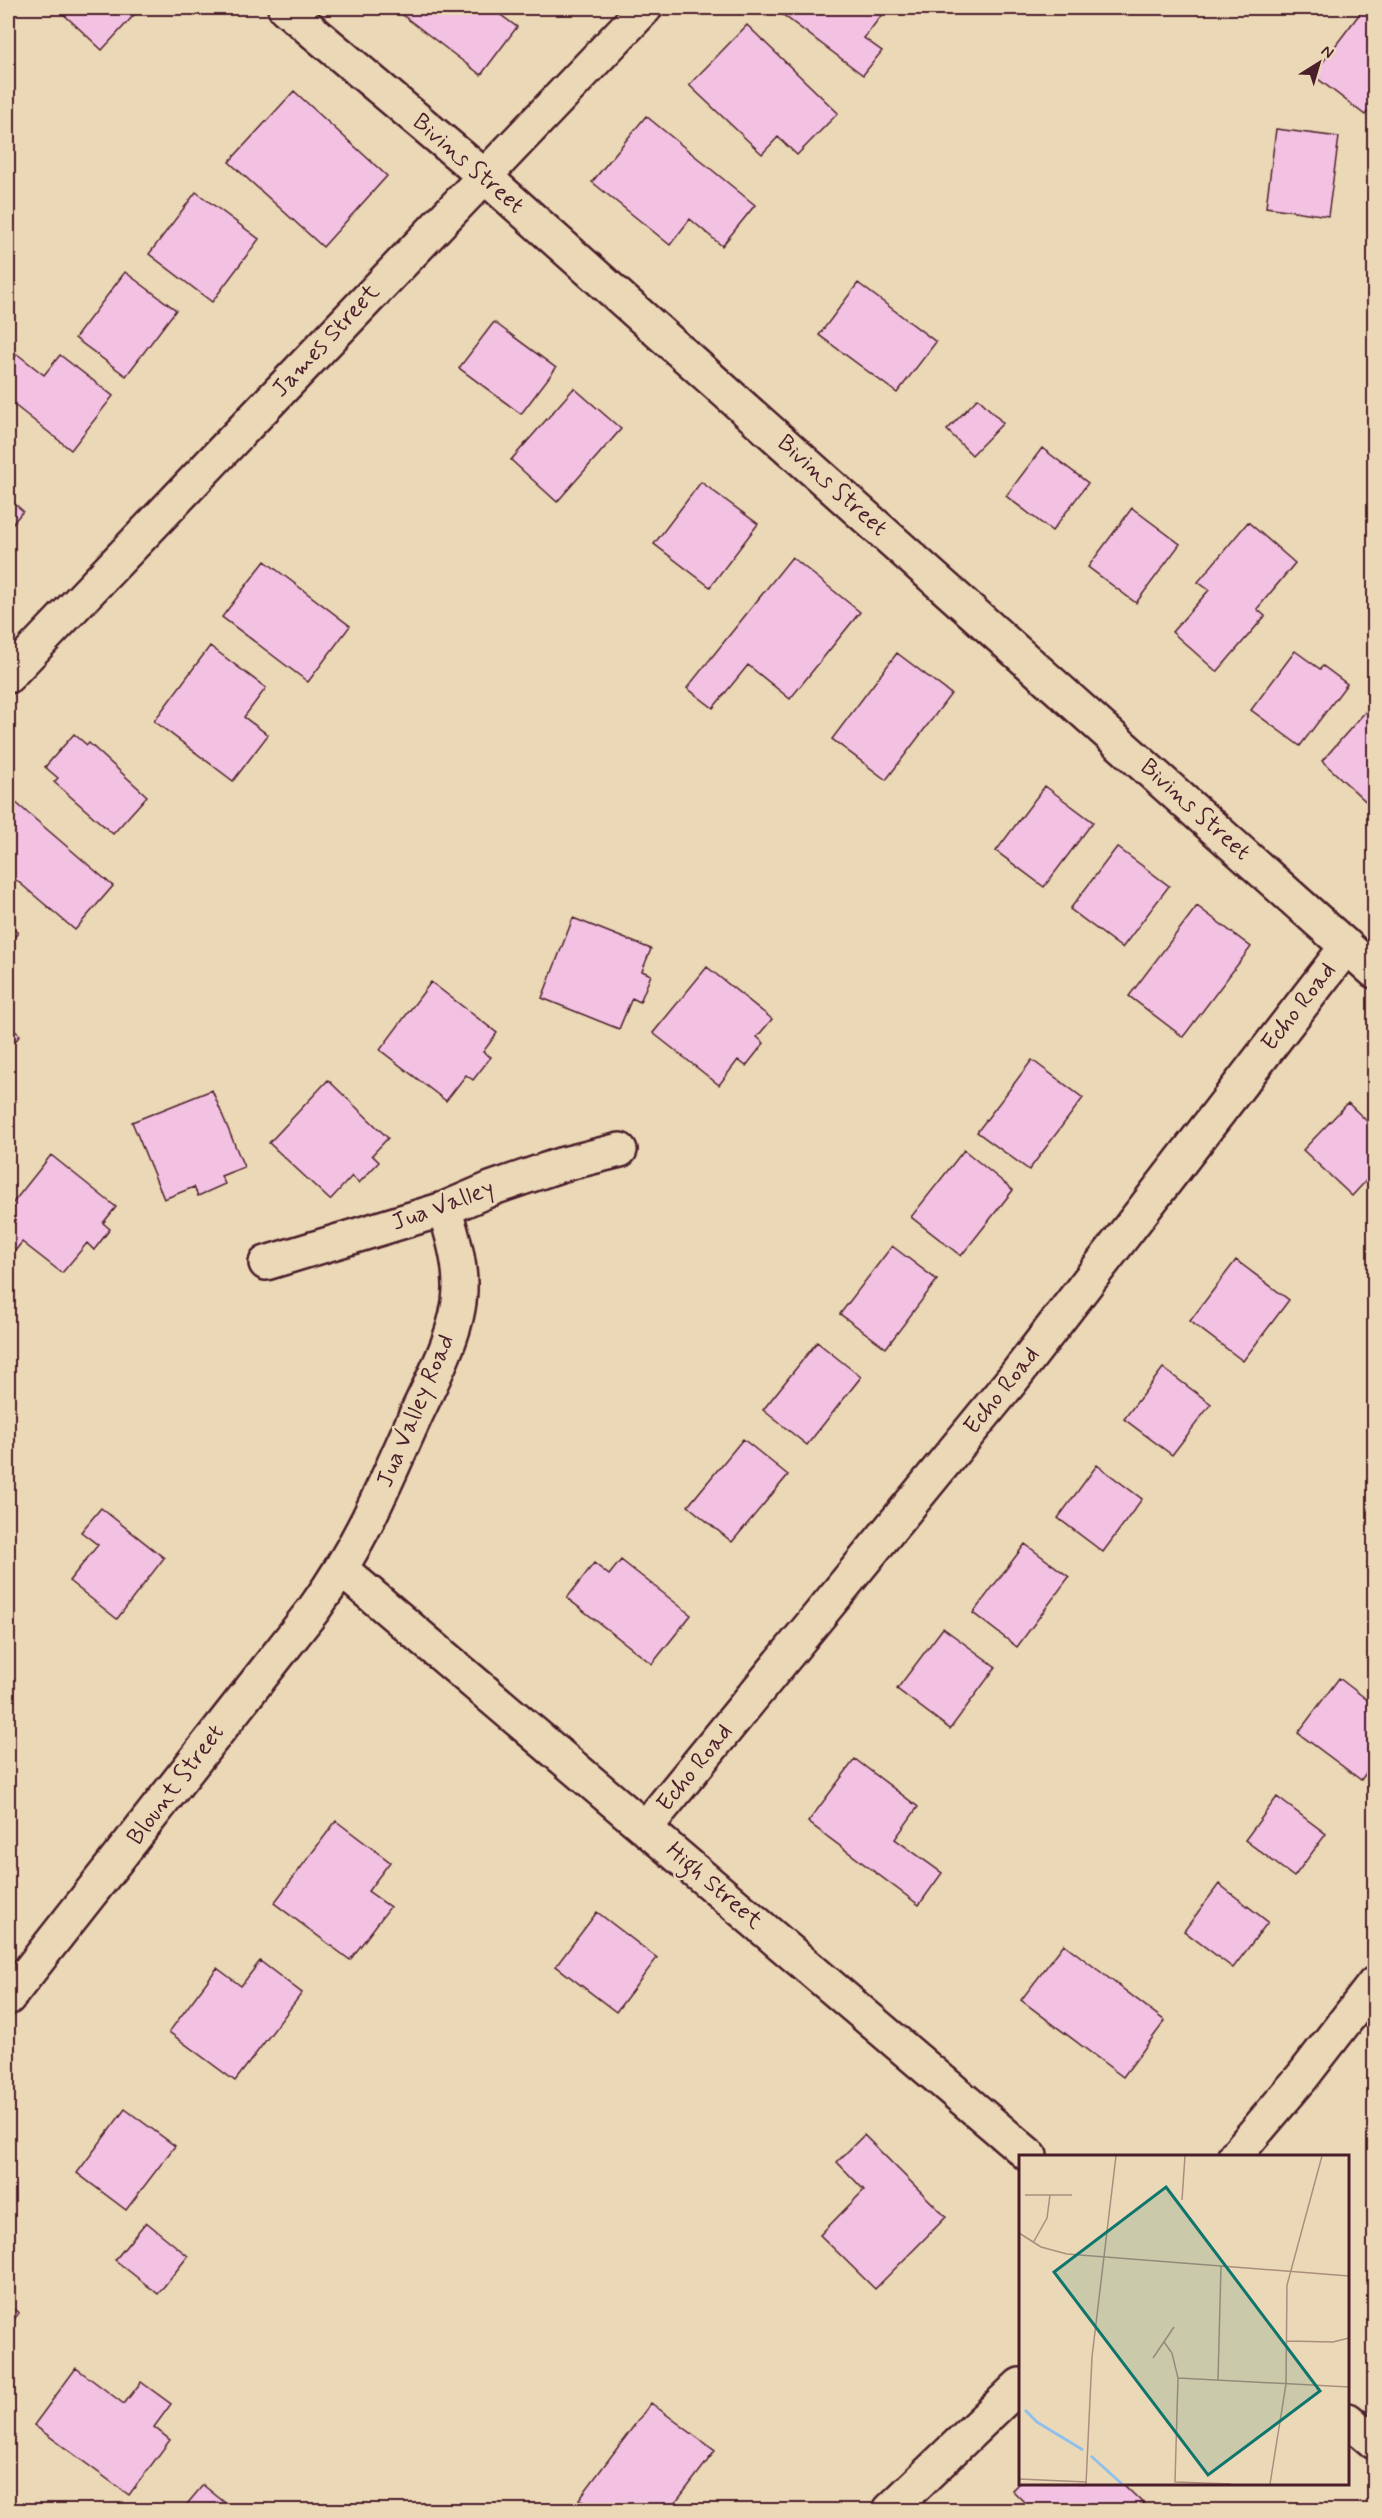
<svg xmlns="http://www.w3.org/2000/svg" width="1382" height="2518" font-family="Mynerve,sans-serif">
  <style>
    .building { fill: #f3c2e2; stroke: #4a1f2b; stroke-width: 1.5 }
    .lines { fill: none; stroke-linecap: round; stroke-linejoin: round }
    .minor-casing { stroke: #4a1f2b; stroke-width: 38 }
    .minor { stroke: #ebd8b6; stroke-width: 33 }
    .labels { text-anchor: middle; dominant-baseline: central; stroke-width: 5; stroke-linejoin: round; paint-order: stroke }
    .street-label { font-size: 24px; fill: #4a1f2b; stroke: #ebd8b6 }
    .inset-river { fill: none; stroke: #92c0ec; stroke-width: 3 }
    .inset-road { fill: none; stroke: #ab8e7e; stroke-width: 1.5 }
    .view { fill: #0f766e; fill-opacity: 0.15; stroke: #0f766e; stroke-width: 3 }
    .inset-edge { fill: none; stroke: #4a1f2b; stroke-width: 3 }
  </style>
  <rect width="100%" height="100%" fill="#ebd8b6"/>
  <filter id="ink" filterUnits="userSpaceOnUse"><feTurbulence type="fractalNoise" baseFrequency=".0167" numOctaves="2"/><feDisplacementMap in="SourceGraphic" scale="12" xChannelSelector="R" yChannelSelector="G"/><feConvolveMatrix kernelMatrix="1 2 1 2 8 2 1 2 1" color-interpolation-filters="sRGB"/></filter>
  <g filter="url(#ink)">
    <path class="building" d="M57,8H126L134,15L102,50Z
      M398,8H491L517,27L481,75L396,10Z
      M780,8H887L864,38L882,51L863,75L778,11Z
      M1364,8L1374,12V103L1365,115L1313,75Z
      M747,25L838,113L797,155L778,137L762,154L689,85Z
      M294,91L387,176L323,247L229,162Z
      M646,116L755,205L722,246L690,219L670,245L592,182Z
      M1276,129L1339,137L1328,216L1266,207Z
      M196,192L259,239L212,302L149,254Z
      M125,272L176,310L126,376L75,338Z
      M858,283L936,342L897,393L819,335Z
      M494,322L556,368L521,414L459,368Z
      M17,354L44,375L60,355L113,396L71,450L8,400V366Z
      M574,388L621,429L557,502L511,460Z
      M978,398L1003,423L972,455L947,430Z
      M1042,448L1088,483L1052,531L1006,496Z
      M701,482L758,524L710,587L654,544Z
      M8,498L23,511L8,529Z
      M1132,508L1180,544L1136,603L1088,567Z
      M1248,522L1295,563L1257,609L1265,616L1217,672L1172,632L1209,590L1198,582Z
      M792,557L860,612L790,699L748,665L713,708L687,688Z
      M265,561L350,626L308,682L222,617Z
      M210,646L266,688L244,717L268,735L233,781L154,721Z
      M1295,651L1320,669L1323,666L1347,684L1300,746L1251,710Z
      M897,653L951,694L886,780L832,739Z
      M1374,702V806L1373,808L1322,761Z
      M74,734L87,745L89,743L147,796L113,834L54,782L58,778L45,767Z
      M1045,786L1093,822L1044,887L996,851Z
      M15,802L113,886L75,930L8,873V811Z
      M1117,847L1169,886L1122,948L1070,909Z
      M1197,906L1251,947L1183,1037L1129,996Z
      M573,918L651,949L642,971L651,975L640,1002L632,998L619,1029L542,998Z
      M8,922L18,933L8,944Z
      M707,967L772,1019L757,1037L764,1043L746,1066L738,1060L719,1085L653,1033Z
      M431,982L497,1033L483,1052L491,1057L473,1080L466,1075L446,1101L380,1050Z
      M8,1025L20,1035L8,1051Z
      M1032,1060L1083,1098L1029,1170L977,1132Z
      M328,1080L388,1138L372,1155L379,1162L359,1183L352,1176L330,1200L269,1143Z
      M212,1090L244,1167L221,1176L225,1184L198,1196L194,1187L164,1199L132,1122Z
      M1348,1103L1374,1128V1172L1352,1196L1303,1150Z
      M964,1150L1013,1190L961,1256L911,1217Z
      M51,1155L116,1207L103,1223L110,1229L94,1250L87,1243L62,1273L22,1242L11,1256L8,1253V1209Z
      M892,1246L937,1280L886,1348L840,1314Z
      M1236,1260L1289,1300L1243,1361L1190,1321Z
      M817,1342L861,1377L807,1445L763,1410Z
      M1163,1368L1211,1404L1172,1455L1124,1419Z
      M743,1439L788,1475L732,1542L688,1506Z
      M1097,1465L1142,1499L1103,1552L1058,1518Z
      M101,1508L164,1558L117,1619L69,1581L98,1545L81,1532Z
      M1025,1544L1069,1577L1017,1647L973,1613Z
      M621,1560L691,1615L652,1664L567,1598L594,1563L609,1575Z
      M943,1628L996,1667L950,1729L897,1689Z
      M1339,1678L1374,1705V1762L1361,1780L1298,1733Z
      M855,1759L918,1807L895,1839L942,1873L919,1905L808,1822Z
      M1277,1797L1326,1834L1294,1877L1245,1840Z
      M336,1821L390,1862L368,1891L390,1907L350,1960L274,1903Z
      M1219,1884L1268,1922L1233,1968L1184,1931Z
      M597,1912L657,1958L616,2012L556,1966Z
      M1064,1944L1165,2021L1123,2077L1021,2000Z
      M260,1961L302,1993L235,2081L169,2032L217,1968L241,1986Z
      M125,2109L175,2146L126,2210L77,2173Z
      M864,2135L946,2217L875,2289L820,2235L864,2190L837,2162Z
      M146,2222L188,2256L158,2294L115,2260Z
      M8,2305L19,2313L8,2327Z
      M76,2368L124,2404L141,2382L171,2404L154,2427L170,2440L129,2495L34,2425Z
      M651,2403L715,2451L670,2510H594L579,2499Z
      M1020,2482L1123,2484L1150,2510H1032L1012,2490Z
      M203,2485L234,2510H182Z"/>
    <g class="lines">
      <defs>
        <path id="minor" d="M285,8L483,175L1374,971
          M8,676L645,8
          M266,1263L444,1209L493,1188L560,1165L620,1150
          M342,1570L1030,2156
          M646,1827L1012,1380L1347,946
          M8,1998L314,1609C359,1547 383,1488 414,1419C431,1382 459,1332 460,1290C461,1263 453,1235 444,1209
          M1235,2156L1303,2076L1374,1984
          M1348,2420L1374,2442
          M890,2510L1020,2385"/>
      </defs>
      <use href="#minor" class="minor-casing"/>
      <use href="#minor" class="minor"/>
    </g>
  </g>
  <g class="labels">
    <g class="street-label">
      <text transform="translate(468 164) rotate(41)">Bivins Street</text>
      <text transform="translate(326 341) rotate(-47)">James Street</text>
      <text transform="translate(832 486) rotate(42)">Bivins Street</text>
      <text transform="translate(1195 810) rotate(42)">Bivins Street</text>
      <text transform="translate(1299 1007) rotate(-52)">Echo Road</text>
      <text transform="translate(443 1206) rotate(-20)">Jua Valley</text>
      <text transform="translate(1002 1391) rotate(-51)">Echo Road</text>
      <text transform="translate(416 1411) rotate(-67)">Jua Valley Road</text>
      <text transform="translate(695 1768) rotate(-51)">Echo Road</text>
      <text transform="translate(176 1785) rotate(-53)">Blount Street</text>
      <text transform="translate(714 1886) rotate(41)">High Street</text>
    </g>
  </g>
  <g transform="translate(1019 2155)">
    <rect width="330" height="330" fill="#ebd8b6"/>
    <path class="inset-river" d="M6,255L18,267L64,295M72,301L103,329"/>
    <path class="inset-road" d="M6,40H53M163,45L166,1M0,78L22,92L48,99L330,121M14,88L28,63L31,40M268,186L314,187L330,183M145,187L153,198L159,223L156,327L212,329M134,203L155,172M159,223L330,232M199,225L202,111M0,324L68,327M67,329L73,202L97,1M251,329L267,229L268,130L303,1"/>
    <path class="view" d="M147,32L301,236L189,320L35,117Z"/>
    <rect width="330" height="330" class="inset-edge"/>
  </g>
  <rect width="1382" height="2518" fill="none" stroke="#ebd8b6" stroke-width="30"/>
  <rect x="15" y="15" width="1352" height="2488" fill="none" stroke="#4a1f2b" stroke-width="2" filter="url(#ink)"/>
  <g transform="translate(1319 63) rotate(37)" stroke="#ebd8b6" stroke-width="4.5" paint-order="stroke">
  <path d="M0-4.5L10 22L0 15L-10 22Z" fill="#4a1f2b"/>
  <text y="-9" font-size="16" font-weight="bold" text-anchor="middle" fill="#4a1f2b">N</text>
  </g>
</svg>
